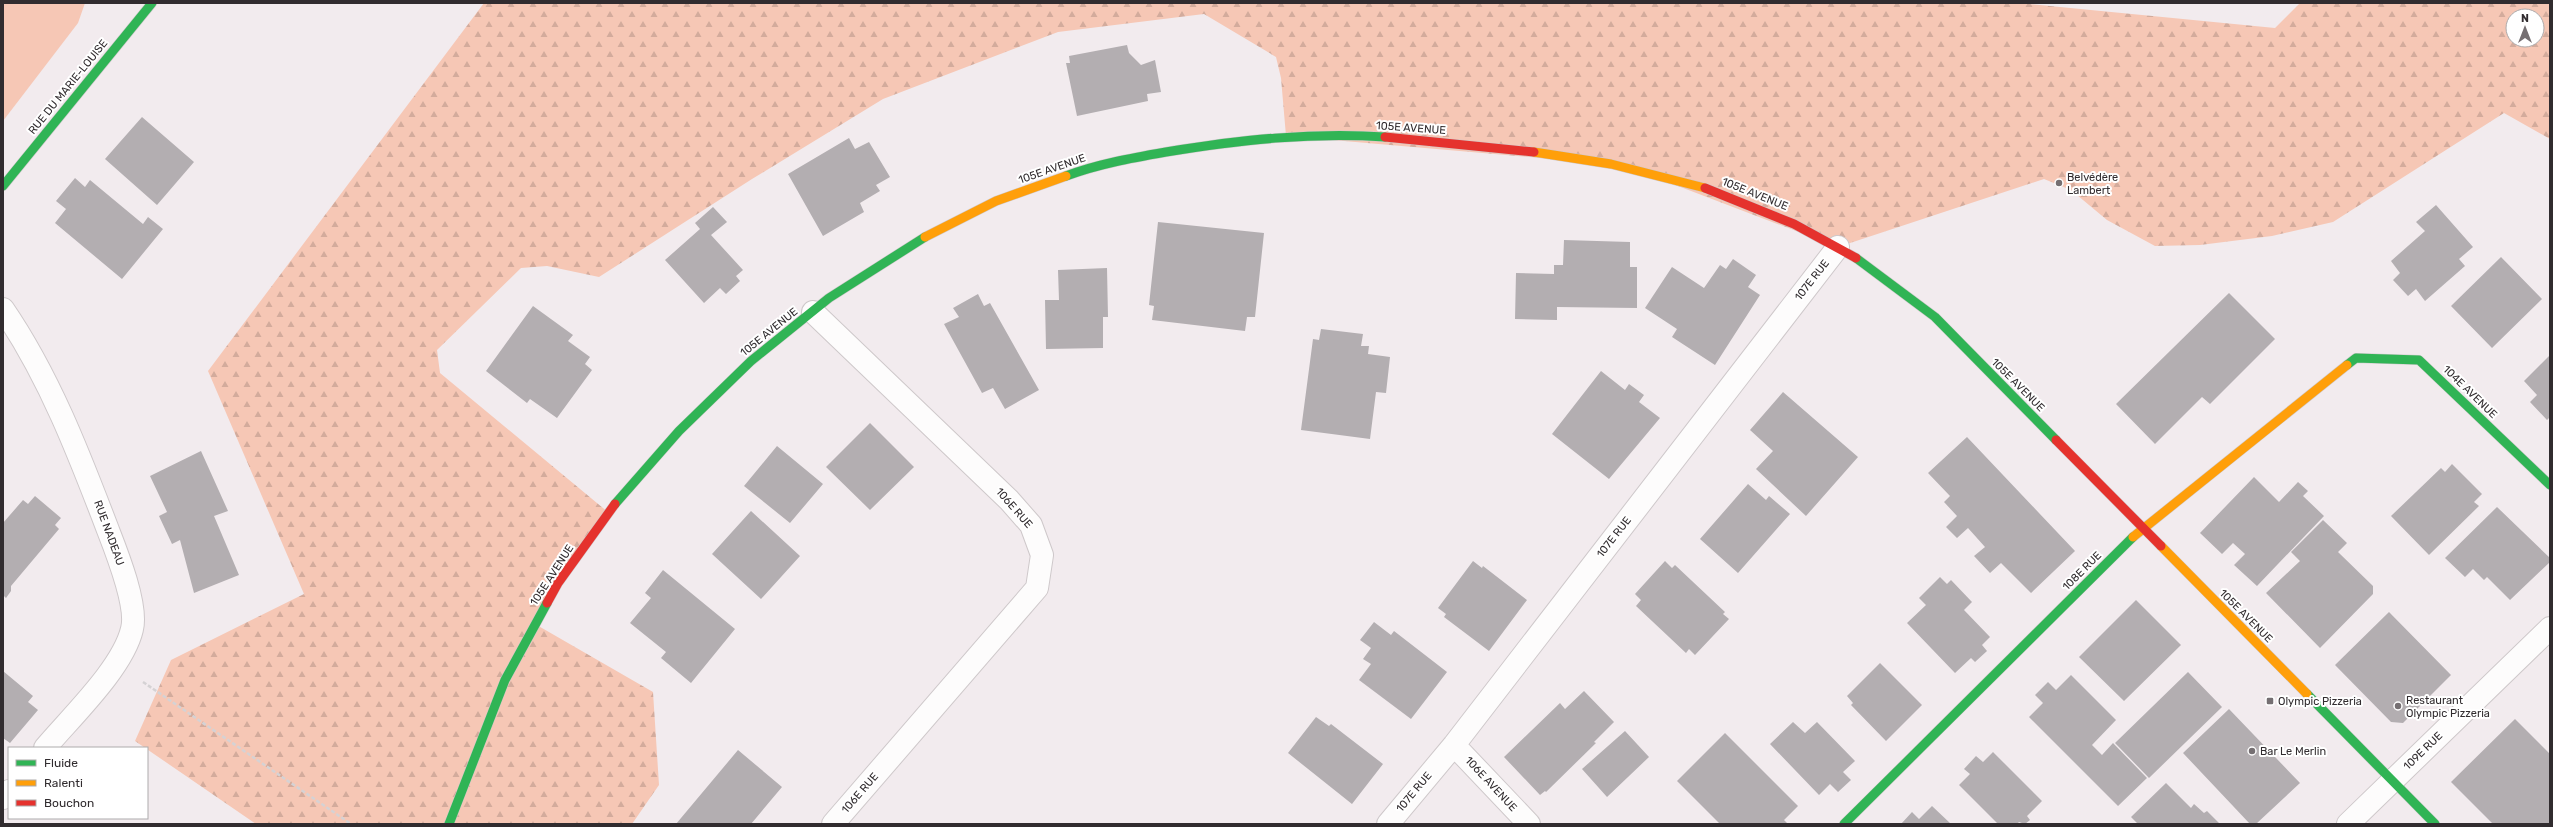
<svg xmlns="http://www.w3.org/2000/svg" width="2553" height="827" font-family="Rubik,sans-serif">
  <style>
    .grass { fill: #f6c7b5 }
    .forest { fill: url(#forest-firs); fill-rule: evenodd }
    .building { fill: #b3aeb1 }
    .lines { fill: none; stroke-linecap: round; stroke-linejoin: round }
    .street-casing { stroke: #cec8ca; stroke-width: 24 }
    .fast-casing { stroke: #cec8ca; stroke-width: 10 }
    .slow-casing { stroke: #cec8ca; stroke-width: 10 }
    .jam-casing { stroke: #cec8ca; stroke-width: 10 }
    .path { stroke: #d5d2d4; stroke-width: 2.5; stroke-dasharray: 4 2; stroke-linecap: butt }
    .street { stroke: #fdfcfc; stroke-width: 22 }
    .fast { stroke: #30b455; stroke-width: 9 }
    .slow { stroke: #ff9f0a; stroke-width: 9 }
    .jam { stroke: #e5322d; stroke-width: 9 }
    .poi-dot { fill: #756f72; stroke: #fff; stroke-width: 1.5 }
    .labels { text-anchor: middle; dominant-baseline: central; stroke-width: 4; stroke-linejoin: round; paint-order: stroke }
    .street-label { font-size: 11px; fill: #312c2f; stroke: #fff }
    .poi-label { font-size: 11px; fill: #312c2f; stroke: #fff; text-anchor: start }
  </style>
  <defs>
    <pattern id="forest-firs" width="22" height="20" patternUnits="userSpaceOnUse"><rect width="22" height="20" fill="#f6c7b5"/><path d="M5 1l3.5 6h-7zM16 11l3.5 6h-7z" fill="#d3ab9c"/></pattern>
  </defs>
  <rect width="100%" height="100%" fill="#f2ebee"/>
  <path class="grass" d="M3,3H85L78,23L3,121Z"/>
  <path class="forest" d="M484,3H2019L2275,28L2300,3H2550V139L2504,113L2333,222L2272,236L2200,245L2155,246L2107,220L2071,190L2044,179L1838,247L1623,165L1286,136L1281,78L1276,57L1204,14L1058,32L883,99L752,179L599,277L547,266L521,268L437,350L440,373L609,513L535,624L653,692L659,785L632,824H256L135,741L171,660L304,594L208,371ZM2513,16H2537V40H2513Z"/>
  <path class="building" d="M1127,45L1129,53L1141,65L1155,60L1161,92L1147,94L1148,101L1077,116L1066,63H1070L1069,56Z
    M142,117L194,162L157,205L105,159Z
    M849,138L855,149L869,142L890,177L876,185L880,191L860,203L864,212L823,236L788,174Z
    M75,178L85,187L90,180L143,224L148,217L163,229L122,279L55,223L66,209L56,201Z
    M2436,205L2473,247L2459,259L2465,266L2425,301L2416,289L2408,296L2393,280L2400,273L2391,261L2425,231L2416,222Z
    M713,207L727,222L711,235L743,270L736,276L740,281L726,294L720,288L704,303L665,260L700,229L695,223Z
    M1158,222L1264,233L1255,317H1247L1245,331L1152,320L1154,306L1149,305Z
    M1564,240L1630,242V267H1637V308L1557,307V320L1515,319L1516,273L1554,274V265H1563Z
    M2501,257L2542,299L2492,348L2451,306Z
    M1733,259L1756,275L1748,287L1760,295L1715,365L1672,337L1677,329L1645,308L1672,267L1704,288L1720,265L1726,269Z
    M1107,268L1108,317H1103V348L1046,349L1045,300H1059L1058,270Z
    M2229,293L2275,339L2210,404L2202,397L2155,444L2116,404Z
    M978,294L984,306L990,303L1039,390L1005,409L993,388L982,393L944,324L959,317L953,308Z
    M533,306L573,335L568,341L590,357L585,364L592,370L557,418L530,399L527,403L486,371Z
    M1321,329L1363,334L1361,346H1369L1368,354L1390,357L1386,393L1376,392L1370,439L1301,430L1313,339L1319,340Z
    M2550,355V417L2547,420L2530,402L2537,395L2524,381Z
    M1601,371L1625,390L1629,384L1644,395L1639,402L1660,418L1609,479L1552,434Z
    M1783,392L1858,457L1806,516L1756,469L1773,451L1750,430Z
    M870,423L914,467L870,510L826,467Z
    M1967,437L2075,551L2031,593L2001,563L1990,573L1974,556L1985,547L1968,528L1957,538L1946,527L1957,516L1944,502L1950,496L1928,473Z
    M777,446L823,484L790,523L744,486Z
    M201,451L228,511L214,516L239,575L194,593L180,540L172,544L159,516L167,512L150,476Z
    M2452,464L2482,494L2474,502L2479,506L2429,555L2391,516L2441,468L2445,472Z
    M2254,477L2279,502L2298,482L2308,491L2303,496L2324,516L2257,586L2234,565L2245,554L2233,543L2222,554L2200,533Z
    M1748,484L1766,500L1769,496L1790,514L1738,573L1700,539Z
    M35,496L61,518L55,525L59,529L11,586V591L6,598L3,595V523L23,500L28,504Z
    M2497,507L2550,558V562L2510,600L2487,577L2484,580L2473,569L2465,577L2445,558Z
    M751,511L800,556L761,599L712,554Z
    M2323,520L2347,543L2338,552L2373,586V594L2320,648L2266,593L2300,561L2291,552Z
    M1473,561L1482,568L1483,566L1527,600L1489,651L1444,617L1446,614L1438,608Z
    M1665,561L1672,568L1675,565L1725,612L1723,614L1729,619L1695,655L1689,649L1686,653L1636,606L1641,600L1635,594Z
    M663,570L735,629L691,683L661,658L666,652L630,623L651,598L645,593Z
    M1940,577L1947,584L1951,580L1972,602L1964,610L1990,637L1982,645L1987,651L1975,662L1971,658L1955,673L1907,623L1926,605L1919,598Z
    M2136,600L2181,645L2124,701L2079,657Z
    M2389,612L2451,675L2403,723L2391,722L2335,665Z
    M1374,622L1391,635L1394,631L1447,672L1411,719L1359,680L1371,664L1363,659L1371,648L1360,640Z
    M1880,663L1922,705L1886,741L1851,705L1853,703L1847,696Z
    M3,671L33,696L28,702L38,710L10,743L3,738Z
    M2188,672L2222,707L2149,778L2115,743Z
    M2071,675L2116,720L2092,745L2102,755L2113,743L2147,778L2118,806L2029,717L2043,703L2035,695L2048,682L2056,690Z
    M1584,691L1614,722L1594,742L1596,743L1546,792L1545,791L1540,795L1504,757L1560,703L1565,709Z
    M2229,709L2300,783L2256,824H2250L2183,753Z
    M1316,717L1329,726L1331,724L1383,764L1352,804L1288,753Z
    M2515,719L2550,754V824H2493L2451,782Z
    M1793,722L1805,733L1817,722L1855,761L1843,772L1851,780L1838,792L1830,784L1819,795L1770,744Z
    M1625,731L1649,757L1607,797L1582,769Z
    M1725,733L1798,806L1784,820L1788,824H1720L1677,781Z
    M738,750L782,787L751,824H676Z
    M1993,752L2042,801L2027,816L2030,820L2025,824L2019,822L2017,824H1998L1959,785L1970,774L1964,769L1976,756L1983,762Z
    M2166,783L2191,808L2194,804L2204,813L2207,811L2220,824H2138L2131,817Z
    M1932,806L1951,824H1901L1912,812L1919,819Z"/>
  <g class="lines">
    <defs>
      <path id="street" d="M3,309C49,376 79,454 108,530C117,553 138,606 132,629C123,668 71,717 45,748
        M813,312L1009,500L1031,525L1042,555L1037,588L833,824
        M1454,745L1529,824
        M3,798L9,791
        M1388,824L1454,745L1838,247
        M2348,824L2550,628"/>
      <path id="fast" d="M1066,176C1098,164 1132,158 1166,152C1239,140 1311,132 1385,137
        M3,186L152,3
        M1856,258L1935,317L2056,440
        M2347,365L2356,358L2419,360L2550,485
        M615,504L679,431L751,361L829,298L925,237
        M2307,694L2435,824
        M449,824L505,680L547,603
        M1844,824L2133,537"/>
      <path id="slow" d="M1534,152L1611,164L1705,188
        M925,237L996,201L1066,176
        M2133,537L2347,365
        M2161,546L2307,694"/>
      <path id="jam" d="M1385,137L1534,152
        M1705,188L1794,224L1856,258
        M2056,440L2161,546
        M547,603L558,583L615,504"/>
    </defs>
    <use href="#street" class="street-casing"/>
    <use href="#fast" class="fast-casing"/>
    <use href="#slow" class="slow-casing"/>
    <use href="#jam" class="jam-casing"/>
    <path class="path" d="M143,682L351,824"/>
    <use href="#street" class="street"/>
    <use href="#fast" class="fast"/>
    <use href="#slow" class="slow"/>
    <use href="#jam" class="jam"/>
  </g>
  <g class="poi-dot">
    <circle cx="2059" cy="183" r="4"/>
    <rect x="2266" y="697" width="8" height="8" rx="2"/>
    <circle cx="2398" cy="706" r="4"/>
    <circle cx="2252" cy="751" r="4"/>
  </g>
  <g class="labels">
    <g class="street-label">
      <text transform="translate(68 87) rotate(-51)">RUE DU MARIE-LOUISE</text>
      <text transform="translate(1411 128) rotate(4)">105E AVENUE</text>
      <text transform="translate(1052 169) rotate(-19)">105E AVENUE</text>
      <text transform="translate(1755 194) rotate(22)">105E AVENUE</text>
      <text transform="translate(1812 280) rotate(-52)">107E RUE</text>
      <text transform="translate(769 332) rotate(-39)">105E AVENUE</text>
      <text transform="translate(2018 385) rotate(45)">105E AVENUE</text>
      <text transform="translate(2470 392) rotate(44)">104E AVENUE</text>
      <text transform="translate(1014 508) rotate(49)">106E RUE</text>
      <text transform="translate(109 533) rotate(70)">RUE NADEAU</text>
      <text transform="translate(1614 537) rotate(-52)">107E RUE</text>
      <text transform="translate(2082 571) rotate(-45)">108E RUE</text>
      <text transform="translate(552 575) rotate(-57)">105E AVENUE</text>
      <text transform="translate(2246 616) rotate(45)">105E AVENUE</text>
      <text transform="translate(2423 751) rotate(-44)">109E RUE</text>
      <text transform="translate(1491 784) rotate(47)">106E AVENUE</text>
      <text transform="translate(1414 792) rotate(-50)">107E RUE</text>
      <text transform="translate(860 793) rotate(-49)">106E RUE</text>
    </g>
    <g class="poi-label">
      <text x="2067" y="177">Belvédère<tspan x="2067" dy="13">Lambert</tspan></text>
      <text x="2406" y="700">Restaurant<tspan x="2406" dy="13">Olympic Pizzeria</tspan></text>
      <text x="2278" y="701">Olympic Pizzeria</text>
      <text x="2260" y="751">Bar Le Merlin</text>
    </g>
  </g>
  <rect width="2553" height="827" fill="none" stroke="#312c2f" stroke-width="8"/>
  <rect x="8" y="747" width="140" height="72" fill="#ffffff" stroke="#adabac"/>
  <rect x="16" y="760" width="20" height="6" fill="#30b455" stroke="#adabac"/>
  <text x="44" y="767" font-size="12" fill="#312c2f">Fluide</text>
  <rect x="16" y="780" width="20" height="6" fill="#ff9f0a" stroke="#adabac"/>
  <text x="44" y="787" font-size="12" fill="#312c2f">Ralenti</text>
  <rect x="16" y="800" width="20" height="6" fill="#e5322d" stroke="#adabac"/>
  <text x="44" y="807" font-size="12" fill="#312c2f">Bouchon</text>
  <g transform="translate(2525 28)"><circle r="19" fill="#ffffff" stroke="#adabac"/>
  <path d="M0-3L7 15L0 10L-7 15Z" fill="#756f72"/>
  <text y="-6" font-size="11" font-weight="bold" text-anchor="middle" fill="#312c2f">N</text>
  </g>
</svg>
